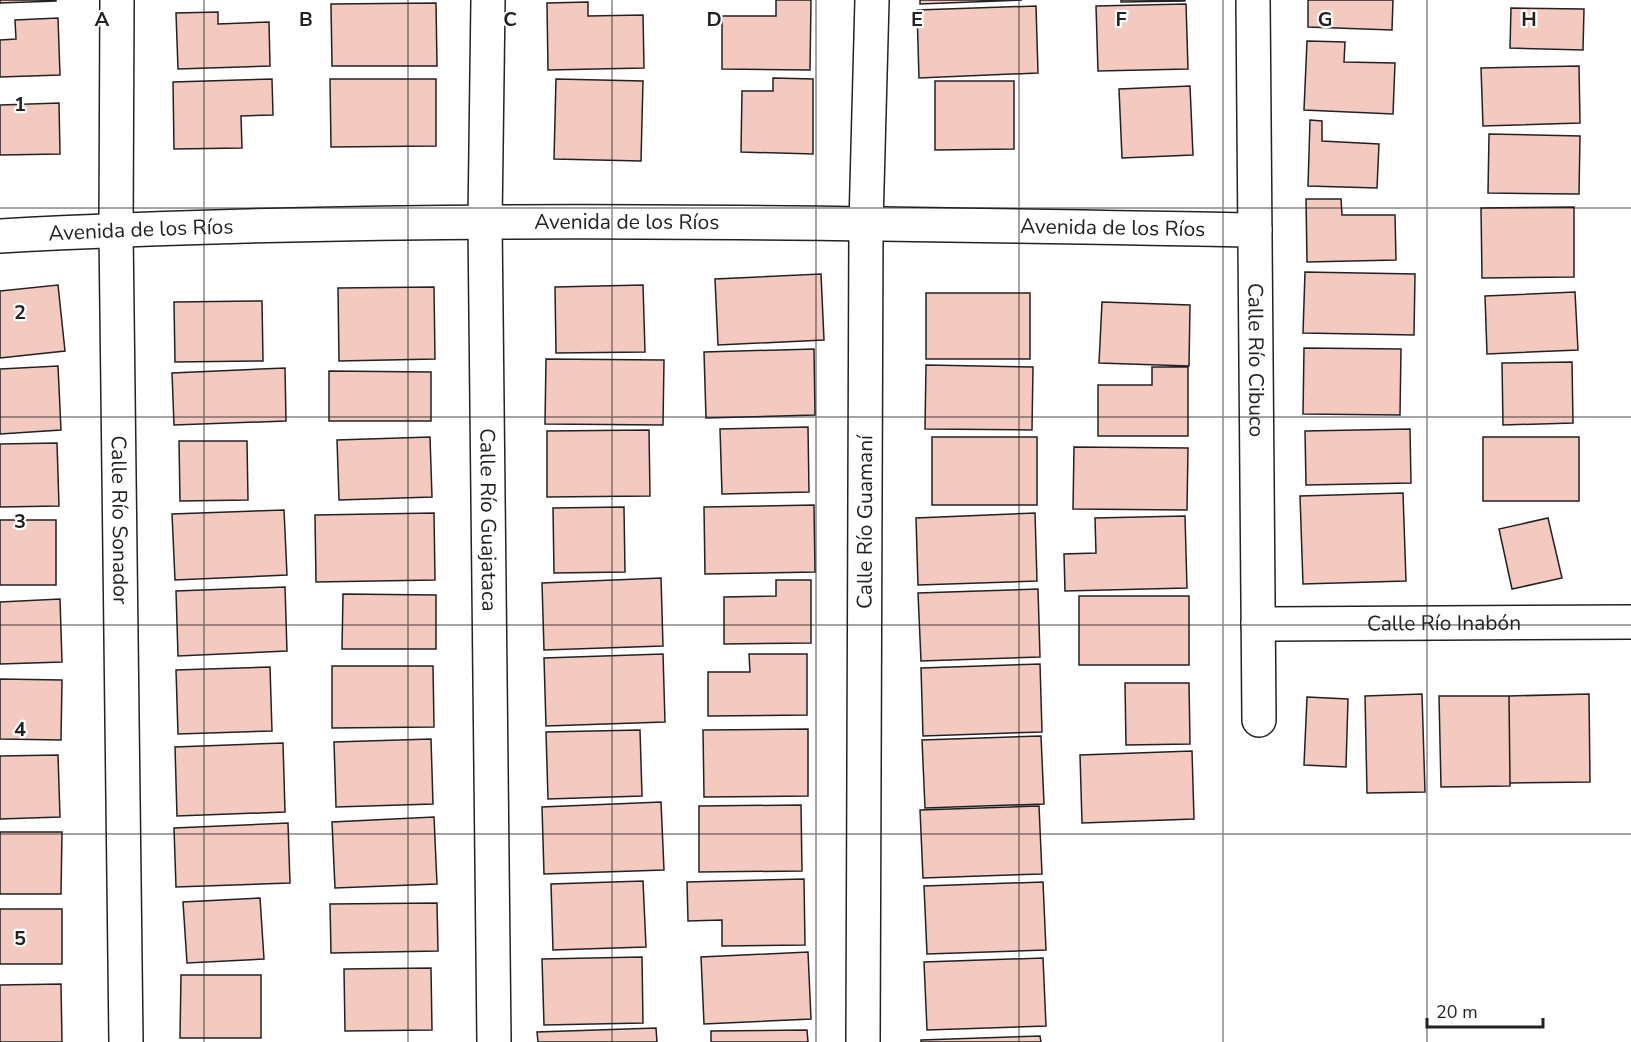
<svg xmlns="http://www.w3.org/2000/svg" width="1631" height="1042" font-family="'Nunito Sans',sans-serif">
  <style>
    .building { fill: #f3c9c0; stroke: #222; stroke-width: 1.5 }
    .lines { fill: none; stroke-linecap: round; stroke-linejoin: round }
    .minor-casing { stroke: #222; stroke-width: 36 }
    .minor { stroke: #fff; stroke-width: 33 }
    .grid { fill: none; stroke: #222; stroke-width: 1.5; stroke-opacity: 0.55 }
    .labels { text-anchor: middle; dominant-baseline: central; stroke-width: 4.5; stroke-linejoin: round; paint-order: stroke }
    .street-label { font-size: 21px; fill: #222; stroke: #fff }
    .grid-label { font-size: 20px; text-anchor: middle; font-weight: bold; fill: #222; stroke: #fff; stroke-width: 4.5; stroke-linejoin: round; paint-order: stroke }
  </style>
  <rect width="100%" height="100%" fill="#fff"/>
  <path class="building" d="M0,0H56V1L0,3Z
    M776,0H811L810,70L722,69V16H776Z
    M920,0H1022L920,4Z
    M1121,0H1185V1L1121,2Z
    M1308,0H1393L1392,30L1308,27Z
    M588,2V16L643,15L644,68L548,70L547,3Z
    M436,3L437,66H332L331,4Z
    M1186,4L1188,69L1098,71L1096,6Z
    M1036,6L1038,73L919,78L917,10Z
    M1511,8L1584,9L1583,50L1510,48Z
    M218,12V24L269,22L270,66L178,69L176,13Z
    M58,18L60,75L0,77V40L16,39L15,20Z
    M1307,41L1345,42L1344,62L1395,63L1393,114L1304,110Z
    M1579,66L1580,123L1483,126L1481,68Z
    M773,78L813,79V154L741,152L742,91H773Z
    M272,79L273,115L241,116L242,148L174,149L173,82Z
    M330,79H436V146L331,147Z
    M556,79L643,81L641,161L554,159Z
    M935,81H1014V149L935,150Z
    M1190,86L1193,155L1122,158L1119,89Z
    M59,103L60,154L0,155V105Z
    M1310,120L1322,121V141L1379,144L1377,188L1308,186Z
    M1489,134L1580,136L1579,194L1488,193Z
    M1306,199H1341L1342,215H1395L1396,260L1307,262Z
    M1574,207V277L1482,278L1481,208Z
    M1305,272L1415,274L1414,335L1303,333Z
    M821,274L824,340L718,345L715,279Z
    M58,285L65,351L0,358V291Z
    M643,285L645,352L556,353L555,287Z
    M434,287L435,359L339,361L338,288Z
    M1575,292L1578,350L1487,354L1485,296Z
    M926,293H1030V359H926Z
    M262,301L263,361L175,362L174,302Z
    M1102,302L1190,305L1189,366L1099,363Z
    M1304,348L1401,349L1400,415L1303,414Z
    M814,349L815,415L706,418L704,352Z
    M546,359L664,360L663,425L545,424Z
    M1572,362L1573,423L1503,425L1502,363Z
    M926,365L1033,367L1032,430L925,429Z
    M58,366L61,430L0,434V369Z
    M1152,367H1188V436H1098V385H1152Z
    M285,368L286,421L174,425L172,373Z
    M329,371L431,372V421H329Z
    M808,427L809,492L722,494L720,429Z
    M1410,429L1411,483L1306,485L1305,431Z
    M649,430L650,496L547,497V431Z
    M430,437L432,497L339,500L337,440Z
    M932,437H1037V505H932Z
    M1483,437H1579V501H1483Z
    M179,441H247L248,500L180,501Z
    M57,443L59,506L0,507V444Z
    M1074,447L1188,448L1187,510L1073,509Z
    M1403,493L1406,581L1303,584L1300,496Z
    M814,505L815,572L705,574L704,507Z
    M624,507L625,572L554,573L553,508Z
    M284,510L287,575L175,580L172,514Z
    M434,513L435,580L316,582L315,515Z
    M1035,513L1037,581L918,585L916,518Z
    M1185,516L1187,588L1065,591L1064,554L1096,553L1095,518Z
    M1548,518L1562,578L1512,589L1499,529Z
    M0,520H56V585H0Z
    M661,578L663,646L544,650L542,583Z
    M776,580H811V643L724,644V597L776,596Z
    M285,587L287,651L178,656L176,591Z
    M1038,589L1040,657L921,661L918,593Z
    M343,594L436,595V649H342Z
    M1079,596H1189V665H1079Z
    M60,599L62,662L0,664V602Z
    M663,654L665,722L546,726L544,658Z
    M749,654H807V715L708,716V672H750Z
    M1040,664L1042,732L923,736L921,668Z
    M332,666H433L434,727L332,728Z
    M270,667L272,731L178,734L176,670Z
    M0,679L62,680L61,740L0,739Z
    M1125,683H1189L1190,744L1126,745Z
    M1422,694L1425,792L1367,793L1365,696Z
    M1589,694L1590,782L1510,783L1509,696Z
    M1439,696H1509L1510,786L1441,787Z
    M1307,697L1348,699L1346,767L1304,765Z
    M808,729V796L704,797L703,730Z
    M640,730L642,796L548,799L546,732Z
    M1041,736L1044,804L925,808L922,740Z
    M431,739L433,804L336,807L334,742Z
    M283,743L285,812L177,816L175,747Z
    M1192,751L1194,819L1082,823L1080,755Z
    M58,755L60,817L0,819V756Z
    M661,802L664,870L544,874L542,807Z
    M801,805L802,871L699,872V806Z
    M1039,806L1042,874L923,878L920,810Z
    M434,817L437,884L335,888L332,822Z
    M288,823L290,883L176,887L174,828Z
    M0,832H62L61,894H0Z
    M804,879L805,945L722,946V920L688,921L687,882Z
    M643,881L646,947L553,950L551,884Z
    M1043,882L1046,950L927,954L924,886Z
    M260,898L264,959L187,963L183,902Z
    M437,903L438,951L331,953L330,904Z
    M0,909H62V964H0Z
    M808,952L811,1019L704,1024L701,957Z
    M642,957L643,1023L544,1025L542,959Z
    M1043,958L1046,1026L927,1030L924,962Z
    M431,968L432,1030L345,1031L344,969Z
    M181,975H261V1038H180Z
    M61,984L62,1042H0V985Z
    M656,1028L657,1042H538L537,1032Z
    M807,1030L808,1042H711V1031Z
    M1040,1036L1041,1042H921V1040Z"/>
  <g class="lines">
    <defs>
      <g id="minor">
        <path id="s1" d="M117,0L116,230L126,1042"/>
        <path id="s2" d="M488,0L485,222L494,1042"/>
        <path id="s3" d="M1253,0L1259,720"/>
        <path id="s4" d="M0,236C418,213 837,223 1255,230"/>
        <path id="s5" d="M1258,624L1631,622"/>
        <path id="s6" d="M863,1042L866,224L872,0"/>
      </g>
    </defs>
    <use href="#minor" class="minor-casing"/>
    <use href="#minor" class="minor"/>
  </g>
  <path class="grid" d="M204,0V1042M408,0V1042M612,0V1042M816,0V1042M1019,0V1042M1223,0V1042M1427,0V1042M0,208H1631M0,417H1631M0,625H1631M0,834H1631"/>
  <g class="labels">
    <g class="street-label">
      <text stroke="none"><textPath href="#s4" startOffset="627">Avenida de los Ríos</textPath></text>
      <text stroke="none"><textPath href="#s4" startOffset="1113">Avenida de los Ríos</textPath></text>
      <text stroke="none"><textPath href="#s4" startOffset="141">Avenida de los Ríos</textPath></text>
      <text stroke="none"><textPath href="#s3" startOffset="360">Calle Río Cibuco</textPath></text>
      <text stroke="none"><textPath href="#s1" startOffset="520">Calle Río Sonador</textPath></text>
      <text stroke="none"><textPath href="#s2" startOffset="520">Calle Río Guajataca</textPath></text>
      <text stroke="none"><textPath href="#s6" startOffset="520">Calle Río Guamaní</textPath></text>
      <text stroke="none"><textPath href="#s5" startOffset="186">Calle Río Inabón</textPath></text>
    </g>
  </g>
  <g class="grid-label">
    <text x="102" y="26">A</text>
    <text x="306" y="26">B</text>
    <text x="510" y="26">C</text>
    <text x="714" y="26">D</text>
    <text x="917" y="26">E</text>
    <text x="1121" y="26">F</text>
    <text x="1325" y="26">G</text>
    <text x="1529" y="26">H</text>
    <text x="20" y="111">1</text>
    <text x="20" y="319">2</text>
    <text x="20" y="528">3</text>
    <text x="20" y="736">4</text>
    <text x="20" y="945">5</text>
  </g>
  <path d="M1427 1018v9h116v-9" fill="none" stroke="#222222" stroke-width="3"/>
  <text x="1436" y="1018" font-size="18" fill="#222222" stroke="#ffffff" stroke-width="4.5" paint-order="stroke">20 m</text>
</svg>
